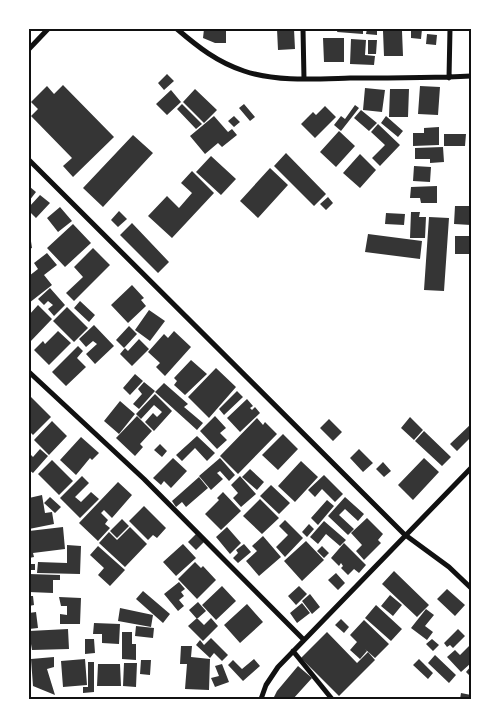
<svg xmlns="http://www.w3.org/2000/svg" width="500" height="728" font-family="Inter,sans-serif">
  <style>
    .building { fill: #353535 }
    .lines { fill: none; stroke-linecap: round; stroke-linejoin: round }
    .minor { stroke: #111; stroke-width: 5 }
    .neatline { fill: none; stroke: #111; stroke-width: 2 }
  </style>
  <rect width="100%" height="100%" fill="#fff"/>
  <path class="building" d="M204,29H226V43H215L203,38Z
    M277,29H294L295,49L278,50Z
    M338,29H363V34L337,32Z
    M367,29H377V35L366,34Z
    M411,29H422L421,39L411,38Z
    M383,31H402L403,56H384Z
    M427,34L437,35L436,45L426,44Z
    M323,38H344V62H324Z
    M351,39L366,40L365,55L375,56L374,65L350,64Z
    M368,40H377L376,54H368Z
    M167,74L174,81L164,90L158,83Z
    M63,85L114,137L73,177L63,166L72,158L31,116L38,109L31,102L47,86L54,94Z
    M420,86L440,87L438,115L418,114Z
    M365,88L385,90L382,112L363,110Z
    M195,89L217,110L204,123L183,102Z
    M390,89H409L408,117H389Z
    M171,90L181,102L167,115L156,104Z
    M182,104L202,124L196,129L177,109Z
    M244,104L255,117L250,121L239,108Z
    M355,105L359,108L341,131L334,125L341,116L345,119Z
    M325,106L336,117L315,138L301,124L313,112L316,115Z
    M361,110L377,123L369,131L354,118Z
    M214,116L228,132L232,129L237,135L222,147L218,143L205,154L190,136Z
    M234,116L240,122L234,127L228,121Z
    M386,116L403,131L398,137L381,123Z
    M378,124L400,145L380,166L372,158L385,145L371,132Z
    M439,127V145L413,146V133H424V128Z
    M339,131L355,146L336,167L320,152Z
    M444,134H466L465,146H444Z
    M133,135L153,153L103,207L83,188Z
    M443,147L444,162L430,163V159H415V148Z
    M286,153L326,194L314,206L274,166Z
    M360,154L376,170L360,188L343,173Z
    M211,156L236,179L221,195L196,172Z
    M414,166L431,167L430,182L413,181Z
    M270,168L288,185L258,218L240,201Z
    M192,171L214,193L172,238L148,216L167,196L179,208L192,193L181,183Z
    M437,186V203H421L420,198H410L411,187Z
    M30,187L36,192L29,201V189Z
    M40,195L50,203L36,218L29,211V207Z
    M328,197L333,203L326,210L320,204Z
    M455,206H471V225L454,224Z
    M60,207L72,221L58,232L47,218Z
    M119,211L127,219L118,227L111,220Z
    M411,212H420L419,217H426L425,238H410Z
    M386,213L405,214L404,225L385,224Z
    M429,217L449,218L444,291L424,290Z
    M132,223L169,262L158,273L120,235Z
    M73,224L91,243L65,267L47,248Z
    M29,228L32,248L29,249Z
    M368,234L422,241L420,259L365,252Z
    M455,236H471V254H455Z
    M93,248L110,265L74,301L66,293L83,277L74,267Z
    M47,253L57,265L44,275L52,285L29,303V276L38,269L34,263Z
    M132,285L144,298L141,300L146,306L128,323L111,305Z
    M50,288L65,305L54,316L48,309L53,305L48,301L44,305L38,299Z
    M80,301L95,315L89,322L74,308Z
    M38,305L52,319L29,343V315Z
    M67,307L88,328L74,342L53,321Z
    M149,310L165,321L150,341L135,330Z
    M94,325L114,346L95,364L86,354L97,344L93,341L86,347L79,339Z
    M129,326L137,334L124,348L116,340Z
    M58,331L71,343L49,365L34,350L43,341L45,344Z
    M174,331L191,347L165,376L156,367L160,363L148,352L164,334L168,338Z
    M139,339L149,349L132,366L120,354L125,348L128,351Z
    M78,346L83,351L77,358L86,367L66,386L52,372Z
    M191,360L207,374L185,395L174,385L177,381L174,378Z
    M216,368L236,387L209,418L188,397Z
    M135,374L143,381L130,395L123,388Z
    M144,382L155,391L139,409L133,404L142,394L138,389Z
    M164,383L188,404L184,407L203,423L197,430L155,392Z
    M237,391L243,397L224,415L219,409Z
    M155,394L172,411L154,431L145,422L153,413L157,417L162,412L154,405L141,419L136,414Z
    M29,395L51,417L33,435L29,431Z
    M247,399L253,406L250,408L252,410L255,407L260,413L240,432L227,418Z
    M120,401L135,414L119,434L104,421Z
    M137,416L152,431L140,444L143,447L135,456L116,438Z
    M215,416L226,428L220,433L227,440L217,449L200,431Z
    M410,417L423,430L414,440L401,428Z
    M257,418L263,425L265,422L277,434L238,474L220,456Z
    M329,419L342,432L333,441L320,428Z
    M52,421L67,436L49,455L34,440Z
    M471,424V437L457,451L450,444Z
    M424,431L451,457L442,466L415,441Z
    M283,434L298,449L278,470L262,455Z
    M197,436L215,453L207,461L195,448L182,461L176,455Z
    M81,437L99,453L92,460L90,458L76,475L60,460Z
    M160,444L167,451L162,457L154,450Z
    M40,449L48,456L33,473L29,470V453L33,457Z
    M359,449L373,463L363,472L350,458Z
    M173,458L187,471L171,488L164,481L161,485L153,478Z
    M220,458L235,475L229,481L220,471L217,473L223,479L211,490L199,476Z
    M424,458L439,472L413,500L398,485Z
    M52,460L73,481L59,495L38,474Z
    M301,461L318,477L295,502L278,486Z
    M383,462L391,471L384,477L376,469Z
    M250,469L264,482L257,490L242,477Z
    M324,475L343,494L335,502L322,489L315,497L308,490Z
    M82,476L89,483L75,497L81,502L91,492L99,499L80,518L60,498Z
    M240,476L256,494L241,507L233,498L238,493L231,485Z
    M199,477L208,488L186,507L182,502L176,507L172,501Z
    M118,482L132,495L112,518L104,510L101,513L108,520L105,524L110,528L98,541L79,523Z
    M271,485L290,503L279,514L260,496Z
    M223,492L241,511L221,530L205,514L219,500L217,498Z
    M42,495L45,513L52,512L54,524L29,529V498Z
    M50,497L61,507L55,513L44,503Z
    M345,497L364,514L358,521L345,509L339,515L354,529L348,535L328,516Z
    M260,499L279,518L262,534L243,516Z
    M327,500L334,506L318,525L311,518Z
    M144,506L166,528L157,538L153,535L148,540L129,521Z
    M367,518L383,534L378,540L381,543L364,560L356,551L362,545L351,533Z
    M122,519L129,526L117,538L110,531Z
    M285,520L303,538L285,557L276,547L288,535L279,526Z
    M324,521L346,540L340,546L326,534L318,544L310,537Z
    M309,524L314,529L307,537L302,532Z
    M63,527L65,549L33,553L34,557L29,558V531Z
    M130,527L147,544L125,567L99,543L109,532L117,540Z
    M227,527L241,543L230,554L216,537Z
    M196,534L204,542L196,550L188,542Z
    M263,536L281,557L259,576L246,561L257,551L252,546Z
    M306,541L324,560L302,581L284,561Z
    M344,543L366,565L359,573L354,569L348,575L341,568L343,566L341,563L339,566L331,558Z
    M183,544L196,558L176,576L163,562Z
    M244,544L251,552L238,563L233,558L238,553L236,550Z
    M67,545L81,546L80,574L37,573L38,562L67,563Z
    M98,546L125,570L110,586L98,575L104,568L90,555Z
    M322,546L329,553L324,558L317,551Z
    M195,562L201,568L203,566L216,580L197,599L178,579Z
    M29,564H35V570H29Z
    M394,571L429,605L417,617L382,584Z
    M336,573L345,583L338,590L328,580Z
    M29,574L60,575V580H53V593L29,592Z
    M179,582L185,589L181,592L184,596L179,600L184,606L178,611L164,594Z
    M222,586L236,601L216,620L202,605Z
    M299,586L307,594L296,605L288,596Z
    M447,589L465,605L455,616L437,599Z
    M143,591L170,614L163,623L136,599Z
    M310,594L320,607L312,614L302,601Z
    M390,595L402,605L393,616L381,606Z
    M29,596H33L34,605L29,606Z
    M59,597L81,598L80,624H60V614L67,615V606H61Z
    M198,602L206,611L197,619L189,610Z
    M302,603L310,613L297,623L290,613Z
    M247,604L263,622L240,643L224,625Z
    M376,605L402,629L391,641L365,618Z
    M120,608L153,615L151,627L118,621Z
    M426,609L434,615L425,626L433,632L427,640L411,628Z
    M36,612L38,628L29,629V613Z
    M197,618L204,625L211,618L218,626L203,641L188,626Z
    M341,619L349,627L344,633L335,625Z
    M364,620L389,644L375,658L365,649L367,651L360,659L350,650L357,642L350,635Z
    M94,623L120,624L119,644L102,643V634H93Z
    M136,626L154,628L153,638L135,636Z
    M68,629L69,649L32,650L31,644H29V631Z
    M458,629L465,636L453,648L450,645L447,647L444,643Z
    M122,632H132V644H136V660L122,659Z
    M327,632L357,663L368,652L375,660L339,696L301,658Z
    M211,638L228,655L222,661L214,653L210,658L196,645L200,640L204,645Z
    M85,639H94L95,653L85,654Z
    M432,639L439,645L433,651L426,644Z
    M471,644V663L461,672L447,657L455,650L460,655Z
    M181,646H192L191,657L210,659L209,690L185,689L187,664H180Z
    M435,655L456,675L449,683L428,663Z
    M54,657V667L47,669L55,695L33,686L31,659Z
    M85,659L87,685L63,687L61,661Z
    M254,659L260,666L243,681L228,665L233,660L242,669Z
    M419,659L433,673L428,679L413,665Z
    M141,660H151L150,675L140,674Z
    M88,662H94V692L83,693V687H88Z
    M124,663H137L136,687L123,686Z
    M98,664H120L121,686H97Z
    M222,664L229,682L215,687L211,678L219,676L215,666Z
    M298,666L312,678L293,699H273L277,691Z
    M471,666V677L466,672Z
    M461,693L471,695V699H460Z"/>
  <g class="lines">
    <path class="minor" d="M177,29C198,47 217,62 244,71C277,82 316,79 350,78C390,78 431,78 471,76
      M303,29L304,79
      M29,49L48,29
      M449,78L450,29
      M29,160L404,534L449,567L471,588
      M29,372L144,479L304,640
      M293,651L332,699
      M261,699L266,685L278,667L471,468"/>
  </g>
  <rect width="500" height="728" fill="none" stroke="#ffffff" stroke-width="60"/>
  <rect x="30" y="30" width="440" height="668" class="neatline"/>
</svg>
